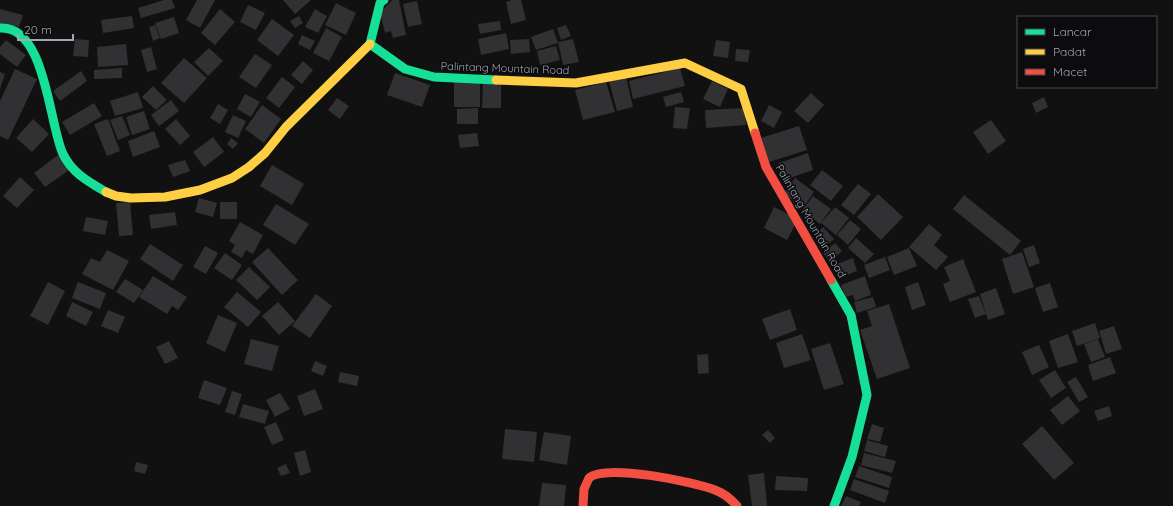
<svg xmlns="http://www.w3.org/2000/svg" width="1173" height="506" font-family="Quicksand,sans-serif">
  <style>
    .building { fill: #313133 }
    .lines { fill: none; stroke-linecap: round; stroke-linejoin: round }
    .fast { stroke: #16e098; stroke-width: 9 }
    .slow { stroke: #ffcf43; stroke-width: 9 }
    .jam { stroke: #f24e42; stroke-width: 9 }
    .labels { text-anchor: middle; dominant-baseline: central; stroke-width: 3; stroke-linejoin: round; paint-order: stroke }
    .street-label { font-size: 11px; fill: #a1a6b3; stroke: #0c0b0d }
  </style>
  <rect width="100%" height="100%" fill="#111"/>
  <path class="building" d="M164,0H172L175,8L141,18L138,8Z
    M197,0H215L200,28L186,20Z
    M283,0H311L295,14Z
    M392,0H399L406,35L393,38L391,31L385,33L380,13Z
    M512,0H521L526,20L511,24L506,2Z
    M417,1L422,24L408,27L403,4Z
    M336,3L356,13L346,35L325,25Z
    M248,5L265,13L256,30L240,22Z
    M0,9L23,15L19,27L0,24Z
    M220,9L235,22L215,45L201,33Z
    M315,9L327,16L318,33L305,27Z
    M132,16L134,28L103,33L101,20Z
    M299,16L303,23L295,28L290,21Z
    M174,17L179,33L161,39L155,23Z
    M272,19L294,35L278,56L257,40Z
    M500,21L501,30L480,34L478,24Z
    M155,25L160,38L153,41L149,27Z
    M566,25L571,36L561,40L557,28Z
    M326,28L342,37L329,61L313,53Z
    M553,29L558,43L536,50L531,37Z
    M506,33L509,49L481,55L478,39Z
    M302,35L315,41L310,50L298,44Z
    M75,39L89,40L88,57L73,56Z
    M529,39L530,52L511,54L510,40Z
    M573,39L579,62L563,65L558,42Z
    M6,40L26,55L17,67L0,54V47Z
    M716,40L730,42L728,58L713,56Z
    M126,44L128,65L98,67L97,47Z
    M556,46L560,60L540,65L537,51Z
    M151,47L157,69L147,72L141,50Z
    M209,48L223,61L208,76L194,62Z
    M736,49L750,50L748,62L735,61Z
    M255,54L272,65L256,88L239,77Z
    M184,58L207,78L184,103L161,83Z
    M303,61L313,70L302,84L291,75Z
    M122,68V78L94,79V70Z
    M680,68L685,86L633,99L629,81Z
    M15,69L37,79L8,140L0,136V101Z
    M81,71L87,81L60,101L53,91Z
    M0,72L5,74L0,89Z
    M395,73L430,85L422,107L387,95Z
    M282,77L295,87L279,108L266,98Z
    M626,77L633,107L617,111L609,81Z
    M712,81L728,89L720,107L703,99Z
    M454,82H480V107H454Z
    M606,82L615,112L583,120L575,90Z
    M483,83L501,84V108H482Z
    M153,86L167,100L156,110L142,97Z
    M138,92L143,108L115,116L110,101Z
    M681,92L684,102L666,107L663,97Z
    M811,93L824,105L808,123L794,111Z
    M245,94L260,102L251,117L237,109Z
    M1044,97L1048,107L1036,113L1032,103Z
    M337,98L349,106L340,119L328,110Z
    M171,100L179,111L159,126L151,115Z
    M94,103L102,116L70,135L62,122Z
    M218,104L228,110L220,124L210,118Z
    M262,105L281,119L264,143L245,129Z
    M769,105L782,112L774,128L761,121Z
    M675,107L690,108L687,129L673,128Z
    M478,108V124H457V109Z
    M745,108L746,125L706,128L705,110Z
    M144,111L150,129L132,135L126,117Z
    M233,115L246,121L238,138L225,132Z
    M122,116L130,135L118,140L110,120Z
    M33,119L49,134L32,152L16,138Z
    M108,119L120,151L107,156L94,124Z
    M176,119L190,136L180,145L165,129Z
    M991,120L1006,141L988,154L973,132Z
    M799,126L807,150L769,162L761,138Z
    M154,131L160,147L133,157L128,141Z
    M477,133L479,146L460,148L458,135Z
    M213,137L224,152L204,167L193,152Z
    M231,138L238,143L233,149L227,144Z
    M808,153L813,170L784,180L779,163Z
    M58,155L69,170L45,187L34,173Z
    M185,160L190,171L173,177L168,165Z
    M272,165L304,184L292,205L260,186Z
    M822,170L843,186L831,201L810,185Z
    M20,177L34,190L17,208L3,196Z
    M795,178L814,192L803,208L784,194Z
    M858,184L871,194L854,215L841,205Z
    M878,194L903,217L881,240L857,217Z
    M964,195L1021,241L1010,255L953,209Z
    M813,196L831,209L820,224L802,210Z
    M199,198L217,203L213,217L195,212Z
    M130,202L133,235L119,236L116,203Z
    M220,202H237V219H220Z
    M276,204L309,224L295,245L263,225Z
    M774,207L788,214L795,225L787,240L764,228Z
    M835,207L849,218L836,235L821,223Z
    M175,212L177,225L151,229L149,215Z
    M86,217L108,221L105,235L83,231Z
    M850,220L861,229L848,245L837,235Z
    M240,222L263,235L253,254L246,250L242,258L231,252L235,245L229,241Z
    M929,224L942,235L934,245L948,257L936,270L909,247Z
    M823,227L834,239L826,246L815,235Z
    M856,238L874,254L865,263L848,248Z
    M835,243L842,251L830,262L823,253Z
    M150,244L183,265L173,281L140,259Z
    M1034,245L1040,263L1029,267L1023,249Z
    M205,246L218,253L206,274L193,267Z
    M268,248L298,280L282,295L252,262Z
    M909,248L917,266L894,275L887,257Z
    M107,250L129,261L113,290L82,274L91,258L100,262Z
    M1022,252L1034,287L1013,294L1002,259Z
    M225,253L242,265L232,280L214,268Z
    M885,257L890,270L869,278L864,265Z
    M853,258L857,271L839,278L834,265Z
    M963,259L976,292L950,302L943,284L950,281L944,267Z
    M249,267L270,287L257,300L236,280Z
    M153,276L187,297L178,310L172,306L167,314L139,297Z
    M865,276L871,295L855,301L853,295L846,297L841,285Z
    M125,279L143,290L134,303L116,292Z
    M48,282L65,291L48,325L30,316Z
    M78,282L106,293L100,309L72,298Z
    M918,282L926,305L912,310L905,287Z
    M1050,283L1058,307L1043,312L1035,288Z
    M996,288L1005,314L988,320L980,294Z
    M237,292L261,312L248,327L224,307Z
    M316,294L332,306L310,338L292,326Z
    M979,296L986,314L975,318L968,299Z
    M873,297L876,307L857,313L854,302Z
    M72,302L93,312L86,326L66,316Z
    M278,302L295,321L279,335L262,316Z
    M889,304L910,368L877,379L860,330L872,326L867,311Z
    M790,309L797,330L770,340L762,319Z
    M108,310L125,317L118,333L101,326Z
    M218,315L237,323L225,352L206,343Z
    M1095,323L1100,338L1077,346L1072,331Z
    M1114,326L1122,349L1106,354L1099,331Z
    M802,334L811,360L784,368L776,343Z
    M1068,334L1078,362L1058,368L1049,341Z
    M251,339L279,346L272,371L244,364Z
    M1098,339L1105,357L1091,362L1084,344Z
    M169,341L178,358L165,364L156,347Z
    M830,343L844,384L824,390L811,349Z
    M1039,345L1049,367L1032,375L1022,352Z
    M708,354L709,373L698,374L697,355Z
    M1110,357L1116,373L1093,381L1088,365Z
    M315,361L327,366L323,376L311,371Z
    M1055,370L1066,388L1051,398L1039,380Z
    M340,372L359,376L357,386L338,382Z
    M1076,377L1088,397L1079,402L1067,382Z
    M204,380L227,388L220,405L198,398Z
    M315,389L323,409L304,416L297,396Z
    M232,391L242,394L235,415L225,412Z
    M280,393L290,409L275,417L266,400Z
    M1068,396L1080,411L1062,425L1050,410Z
    M243,404L269,411L265,424L239,417Z
    M1109,406L1112,416L1098,421L1094,411Z
    M276,422L284,440L272,445L264,427Z
    M872,424L884,428L880,442L867,439Z
    M1042,426L1074,463L1054,480L1022,444Z
    M505,429L537,432L534,462L502,459Z
    M768,430L775,438L770,443L762,435Z
    M544,432L571,436L567,465L539,460Z
    M867,440L888,446L885,457L864,451Z
    M305,450L311,472L300,476L294,453Z
    M864,453L896,461L892,473L861,465Z
    M136,462L148,465L145,474L134,471Z
    M286,464L290,473L281,476L277,468Z
    M859,466L892,477L889,488L855,477Z
    M764,473L767,506H752L748,475Z
    M776,476L808,478L807,491L775,490Z
    M854,479L889,491L885,503L850,490Z
    M542,483L566,485L564,506H539Z
    M846,496L861,502L859,506H841Z"/>
  <g class="lines">
    <path class="fast" d="M384,0L380,3L370,44L405,69L434,77L496,80
      M0,28C46,25 49,125 63,154C72,173 89,182 106,192
      M831,280L851,315L867,395L852,457L834,506"/>
    <path class="slow" d="M496,80L576,83L685,63L741,89L755,133
      M106,192L116,196L131,198L165,197L200,190L232,178L249,167L265,153L286,127L370,44"/>
    <path class="jam" d="M755,133L766,167L831,280
      M583,506L584,489L589,478C605,463 694,482 715,490C723,493 731,499 737,506"/>
  </g>
  <g class="labels">
    <g class="street-label">
      <text transform="translate(505 68) rotate(2)">Palintang Mountain Road</text>
      <text transform="translate(811 221) rotate(60)">Palintang Mountain Road</text>
    </g>
  </g>
  <rect x="1017" y="16" width="140" height="72" fill="#0c0b0d" stroke="#48494f"/>
  <rect x="1025" y="29" width="20" height="6" fill="#16e098" stroke="#48494f"/>
  <text x="1053" y="36" font-size="12" fill="#a1a6b3">Lancar</text>
  <rect x="1025" y="49" width="20" height="6" fill="#ffcf43" stroke="#48494f"/>
  <text x="1053" y="56" font-size="12" fill="#a1a6b3">Padat</text>
  <rect x="1025" y="69" width="20" height="6" fill="#f24e42" stroke="#48494f"/>
  <text x="1053" y="76" font-size="12" fill="#a1a6b3">Macet</text>
  <path d="M18 34v6h55v-6" fill="none" stroke="#a1a6b3" stroke-width="2"/>
  <text x="24" y="34" font-size="12" fill="#a1a6b3" stroke="#0c0b0d" stroke-width="3" paint-order="stroke">20 m</text>
</svg>
